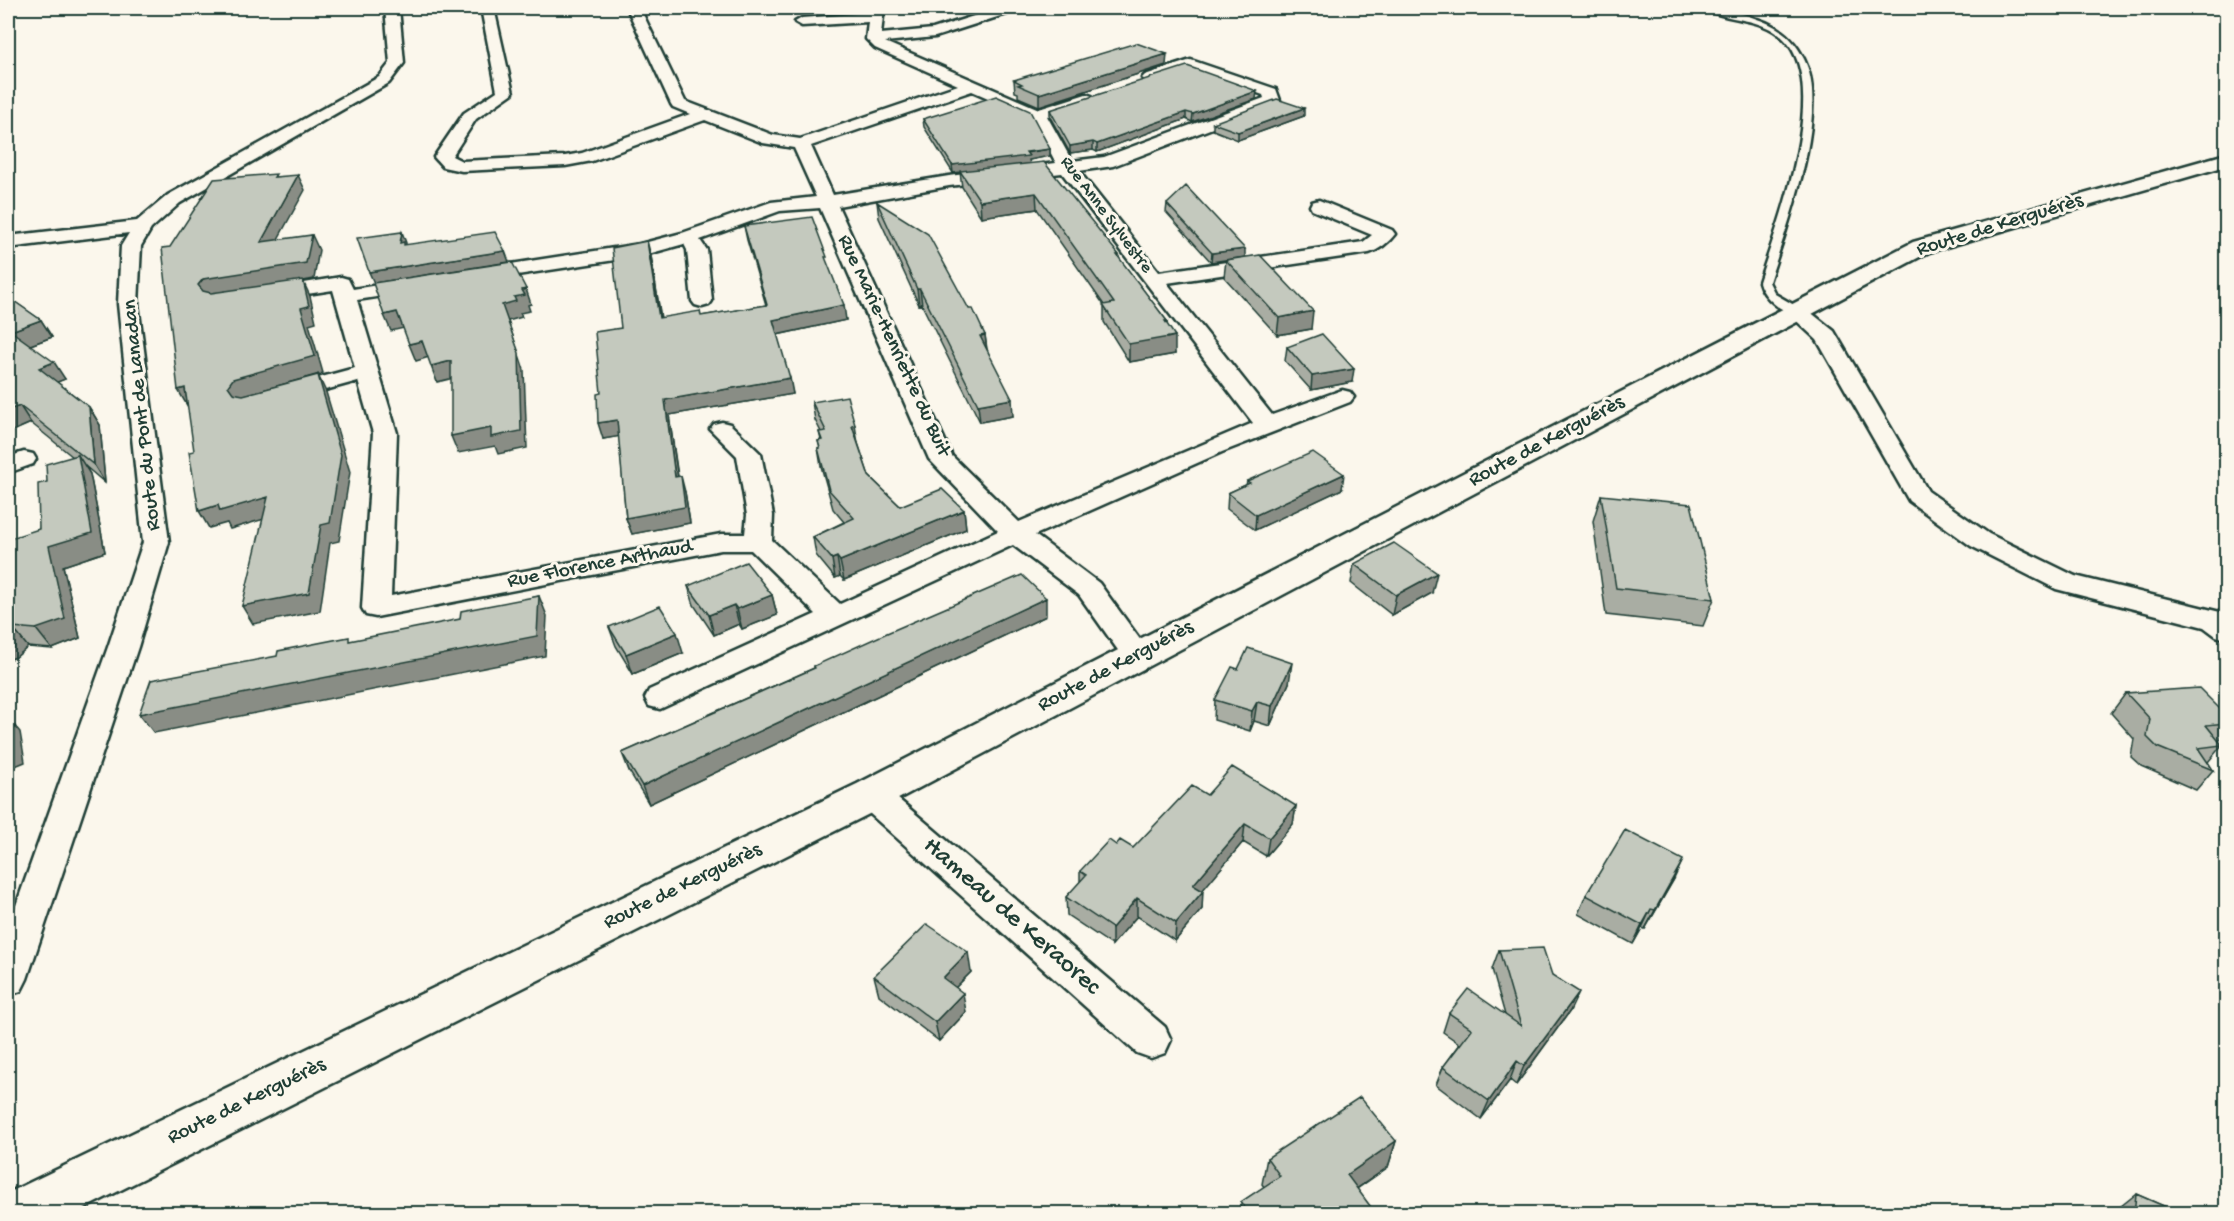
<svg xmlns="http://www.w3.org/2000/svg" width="2234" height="1221" font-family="'Gochi Hand',sans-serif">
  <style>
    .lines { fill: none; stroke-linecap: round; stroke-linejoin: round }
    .lane-casing { stroke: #1f3d34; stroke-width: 5 }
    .street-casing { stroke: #1f3d34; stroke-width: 5 }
    .secondary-casing { stroke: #1f3d34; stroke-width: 5 }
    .lane { fill: #fbf7ec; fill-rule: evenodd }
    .street { fill: #fbf7ec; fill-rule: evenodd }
    .secondary { fill: #fbf7ec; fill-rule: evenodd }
    .wall { fill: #a9ada3; stroke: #1f3d34; stroke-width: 1.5 }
    .shaded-wall { fill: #898d85; stroke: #1f3d34; stroke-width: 1.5 }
    .building { fill: #c4c9be; stroke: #1f3d34; stroke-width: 1.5 }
    .labels { text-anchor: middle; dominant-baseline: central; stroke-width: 6; stroke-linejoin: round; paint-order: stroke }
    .far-street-label { font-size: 18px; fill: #1f3d34; stroke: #fbf7ec }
    .street-label { font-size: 21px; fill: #1f3d34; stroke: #fbf7ec }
    .near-street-label { font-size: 26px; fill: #1f3d34; stroke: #fbf7ec }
  </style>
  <rect width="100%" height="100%" fill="#fbf7ec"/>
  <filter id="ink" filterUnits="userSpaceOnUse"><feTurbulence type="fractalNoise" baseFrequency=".0167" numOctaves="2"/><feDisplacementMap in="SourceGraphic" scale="12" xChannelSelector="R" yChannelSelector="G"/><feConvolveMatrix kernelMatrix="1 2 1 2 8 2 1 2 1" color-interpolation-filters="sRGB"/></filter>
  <g filter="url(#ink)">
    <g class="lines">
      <defs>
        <path id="lane" d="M1703,8C1720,6 1741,13 1757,19C1779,26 1794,38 1804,59C1831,110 1786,230 1769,282L1775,294L1801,309V313C1784,316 1763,298 1759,282C1777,226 1832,87 1784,39C1761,16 1727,22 1703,8Z"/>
        <path id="street" d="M385,8H399L404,63L389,83L180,203L151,229L141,246L138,304L169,542L138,647L27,979L21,991L8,995V928L108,647L143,542L118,304L121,246L129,233L8,248V236L137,221L168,195L379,77L390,63Z
          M481,8H494L513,93L476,119L452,156L462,161L565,156L582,153L690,114L673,107L671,104L627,8H640L685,101L773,135L800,139L958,85L875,48L866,39L868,22L802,26L795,22L802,18L870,13L871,8H884L881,34L933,29L999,8H1017L1016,11L935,37L885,42L1039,109L1086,94L1092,96L1094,99L1092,102L1047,116L1072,161L1104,157L1264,98L1263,95L1191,69L1150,83L1142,78L1145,75L1191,60L1276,89L1280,100L1278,103L1113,166L1079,171L1159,272L1363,242L1372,235L1312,210L1310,206L1312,202L1319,200L1392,230L1395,234C1389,242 1379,250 1369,253L1167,283L1272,415L1342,390L1350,392L1354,397L1350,402L1222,452L1035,535L1099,583L1152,656L1147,663L1137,666L1127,663L1079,595L1013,545L660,709L649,706L645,698L649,690L816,614L751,550H721L376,617L366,615L362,608L373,433L358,381L285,401L277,399L273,394L277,389L355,368L333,290L268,300L261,298L258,294L261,290L341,277L348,279L353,289L415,279L422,281L425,285L422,289L415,291L357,300L397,433L391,596L721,534H745L747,515L737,456L710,429L714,424L722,422L730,424L761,454L773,515L772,540L840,604L998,531L929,459L820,208L780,211L700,240L707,250L712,301L709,305L702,307L695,305L692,301L687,250L684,244L641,256L478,281L471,279L468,275L471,271L478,269L640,244L682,233L771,202L816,197L794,148L763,143L705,120L592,161L565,166L462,171L443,167L434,157L464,113L497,91ZM972,91L1032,117L1056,163L949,176L833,195L811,146ZM1062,173L1253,423L1019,522L952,456L838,206L949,186Z
          M1797,305L1804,307L1834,331L1928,491L1989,534L2075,576L2224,613L2226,615V639L2216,636L2204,627L2056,589L1971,546L1909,501L1817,340L1786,311L1790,307Z
          M24,452L33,454L36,459L33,464L8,473V457Z
          M871,782L883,786L1165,1027L1171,1040L1165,1053L1151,1058L1137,1053L859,804L854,795L859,786Z"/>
        <path id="secondary" d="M2226,154V166L1929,252L885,806L73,1214H8V1193L857,784L1913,242Z"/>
      </defs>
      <use href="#lane" class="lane-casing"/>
      <use href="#street" class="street-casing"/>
      <use href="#secondary" class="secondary-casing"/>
      <use href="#lane" class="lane"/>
      <use href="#street" class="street"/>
      <use href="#secondary" class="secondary"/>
    </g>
    <path class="wall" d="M1166,65L1039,106L1018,97V93L1015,92L1014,80Z
      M1256,99L1192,122L1186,119L1097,152L1093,150L1070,153L1050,117V110Z
      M1304,116L1238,140L1213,130V123Z
      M923,119L1050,149V156L1029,160V163L1119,255V259L1167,321V325L1175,354L1129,362L1104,322V305L1037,209L981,217L962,187L960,172L953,173L924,127Z
      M877,202L969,309L985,335L987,349L1013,416L980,422L922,305H919L879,218Z
      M1167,204L1245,257L1311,329L1277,335L1224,277L1226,260L1211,262L1166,212Z
      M744,226L829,269L846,320L777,335L793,394L669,415L678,476L685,492L690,523L632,534L626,518L619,436L603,439L601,393L621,328L651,256L661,318L701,316L766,305L747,240Z
      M8,297L41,320L52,337L30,345L65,379L57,382L89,407L100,425L105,483L85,466L90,474L105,552L63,566L80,638L52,649L28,647L16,657L8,660L14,603L39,529L47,482L73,457L31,423L8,433Z
      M1287,347L1352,382L1311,390L1285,361Z
      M812,402L858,443L869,476L900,506L964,510L966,529L844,580L840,576L835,578L816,555L813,537L844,522L833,509L821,466L818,448H820L818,441L821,440L819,432H821L815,420Z
      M1247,481L1342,489L1255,530L1227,509L1228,493L1246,485Z
      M1601,495L1714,599L1703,626L1606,615L1593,521Z
      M1354,564L1432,593L1392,615L1351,583Z
      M688,586L772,595L777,615L742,629L739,624L714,635L694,605Z
      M1046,616L649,804L629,771L622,753L814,668V666Z
      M609,627L683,653L633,674L616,646Z
      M1289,683L1270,726L1254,721L1250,731L1214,720L1215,700Z
      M2126,693L2226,715V732L2219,741L2222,745L2208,762L2213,770L2196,790L2141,766L2131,757L2134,739L2111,713Z
      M1207,795L1296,806L1293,824L1266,856L1243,842L1202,890V909L1175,941L1137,916L1112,945L1067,915L1066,897L1080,882V871L1133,848Z
      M1674,879L1645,929L1642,928L1633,944L1578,914L1586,895Z
      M1499,950L1552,975L1570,1011L1516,1085L1510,1080L1481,1119L1436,1085L1443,1067L1460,1044L1443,1032L1449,1013L1505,1015L1492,969Z
      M971,972L955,988L966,1012L939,1041L879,995L874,976Z
      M1396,1141L1388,1167L1357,1189L1376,1214H1239L1241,1202L1264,1187L1262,1184L1267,1158Z
      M2136,1194L2182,1214H2114L2115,1211Z"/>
    <path class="shaded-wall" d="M1167,54L1166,65L1039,106V94Z
      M1257,91L1256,99L1192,122L1193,114Z
      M1304,108V116L1238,140V132Z
      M1186,112V119L1097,152V144Z
      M1093,142V150L1070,153V146Z
      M1050,149V156L1029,160L1030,164L953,173L952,165Z
      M298,175L305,190L268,257L261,242Z
      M1036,193L1037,209L981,217L980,201Z
      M402,232L406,243V246L400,243Z
      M312,235L319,250L314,279L303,281L310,296L316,322L309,324L323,373L242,396L237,403L228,386L207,301L198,285L203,279Z
      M647,241L651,256L663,333L659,318Z
      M1245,249V257L1211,262L1212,253Z
      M505,251L509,262L374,283L369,272Z
      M526,289L531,304L528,305L530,311L520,313L522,317L508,321L524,370L527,448L498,454L495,446L458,453L451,436L502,305L514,297L522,290Z
      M917,289H920L922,305H919Z
      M844,305L846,320L776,335L773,320Z
      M1313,311L1311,329L1277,335L1279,318Z
      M397,312L404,328L391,331L384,315Z
      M41,320L52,337L22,348L11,331Z
      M1165,321H1167V338L1175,336V354L1129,362V344Z
      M985,335L987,352L980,336Z
      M422,341L429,357L416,361L409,344Z
      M451,361L458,377L437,382L431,366Z
      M54,362L65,379L50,385L39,368Z
      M1354,369L1352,382L1311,390L1312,376Z
      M318,375L326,392L350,472L339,541L330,543L320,611L253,624L242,606Z
      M790,378L793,394L669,415L680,493L675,477L665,400Z
      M185,388L188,407L178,390Z
      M1012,399L1013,416L980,422L978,405Z
      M20,406L31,423L8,433V410Z
      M89,407L100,425L105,483L94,465Z
      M617,420L622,436L603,439L598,423Z
      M855,425L858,443L852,426Z
      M78,455L90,474L105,552L63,566L80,638L52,649L36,629L49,546Z
      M1344,474L1342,489L1255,530L1256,515Z
      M681,476L685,492L690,523L632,534L626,518Z
      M268,497L278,515L230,529L227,523L209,528L199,511L218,505Z
      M964,510L966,529L844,580L840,561Z
      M837,557L840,576L835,578L832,559Z
      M1437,573L1432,593L1392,615L1396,595Z
      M772,595L777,615L742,629L737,609Z
      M539,596L547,616L545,656L154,733L139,714Z
      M1046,598V616L649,804L642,786Z
      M734,605L739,624L714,635L709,615Z
      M12,627L28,647L16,657L8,660V631Z
      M677,633L683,653L633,674L626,654Z
      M1292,663L1289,683L1270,726L1272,706Z
      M1257,702L1254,721L1250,731L1252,711Z
      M8,718L20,732L25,762L8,769Z
      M1296,806L1293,824L1266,856L1269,838Z
      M1245,824L1243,842L1192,903L1193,885Z
      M1683,860L1674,879L1645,929L1655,910Z
      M1203,891L1202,909L1175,941L1176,923Z
      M1137,898V916L1112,945V928Z
      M1651,909L1642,928L1633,944L1642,925Z
      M968,952L971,972L946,997L943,978Z
      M1579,992L1570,1011L1516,1085L1524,1066Z
      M963,993L966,1012L939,1041L935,1022Z
      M1517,1061L1510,1080L1481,1119L1489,1101Z
      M1396,1141L1388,1167L1340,1200L1347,1175Z"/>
    <path class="building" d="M1136,43L1167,54L1039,94L1018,85L1022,84L1014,80Z
      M1187,66L1257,91L1193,114L1186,112L1097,144L1093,142L1070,146L1050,110Z
      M996,96L1030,111L1050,149L1026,152L1029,156L952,165L923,119Z
      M1277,99L1304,108L1238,132L1213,123Z
      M1044,162L1119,255H1117L1167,321H1165L1175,336L1129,344L1103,305L1114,303L1036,193L980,201L960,171Z
      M276,174L274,177L298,175L261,242L312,235L306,263L203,279L198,285L203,291L211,293L303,280L309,306L301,308L315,356L233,379L228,386L233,393L243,395L318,375L341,455L330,523L321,525L309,593L242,606L268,497L220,511L218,505L199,511L189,452L194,451L185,388L178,390L162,248L170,247L214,179Z
      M1186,186L1245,249L1212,253L1167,204Z
      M877,202L928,234L969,309H973L985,335L980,336L1012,399L978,405L920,289H917Z
      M812,217L827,257H825L844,305L773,320L790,378L665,400L675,477L681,476L685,507L626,518L617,420L598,423L597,394L601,393L595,332L621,328L612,248L647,241L659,318L700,311L701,316L767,305L744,226Z
      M402,232L400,243L404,242V245L495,232L505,251L369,272L357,238Z
      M1260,255L1313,311L1279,318L1226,260Z
      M512,262L526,289L522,290L525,295L514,297L516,301L502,305L519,353L521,431L491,437V428L451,436V361L431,366L422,341L409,344L397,312L384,315L373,283Z
      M8,297L41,320L11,331L54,362L39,368L89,407L94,465L20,406L8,410Z
      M1322,334L1354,369L1312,376L1287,347Z
      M847,396L855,425L852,426L869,476L900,506L942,489L964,510L840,561L837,557L832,559L813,537L854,518L829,490L818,448H820L818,441L822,440L819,432L826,431L812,402Z
      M1313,452L1344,474L1256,515L1228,493L1250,483L1247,481Z
      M78,455L92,533L49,546L65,619L36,629L12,627L8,631V605L14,603L8,549V539L39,529L38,484L47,482L46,464Z
      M1601,495L1691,504L1714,599L1616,588Z
      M1394,543L1437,573L1396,595L1354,564Z
      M746,562L772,595L737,609L734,605L709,615L688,586Z
      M1022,575L1046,598L642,786L622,753L815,668L814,666L887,633Z
      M539,596L537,636L139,714L151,680L277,656L278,651L349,637V641L460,619L461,611Z
      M660,606L677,633L626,654L609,627Z
      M1248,648L1292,663L1272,706L1257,702L1252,711L1215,700L1232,667L1238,669Z
      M2199,688L2226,715V723L2206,725L2222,745L2198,748L2213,770L2157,747L2147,737L2150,719L2126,693Z
      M1232,767L1296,806L1269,838L1245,824L1193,885L1203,891L1176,923L1137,898L1112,928L1066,897L1086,875L1080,871L1109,840L1116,845L1120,840L1133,848L1192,786L1207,795Z
      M1625,830L1683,860L1655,910L1651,909L1642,925L1586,895Z
      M927,924L968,952L943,978L963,993L935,1022L874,976Z
      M1543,948L1552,975L1579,992L1524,1066L1517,1061L1489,1101L1443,1067L1472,1029L1449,1013L1468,989L1521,1026L1499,950Z
      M1360,1097L1396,1141L1347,1175L1376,1214H1249L1241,1202L1280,1176L1267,1158Z
      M2136,1194L2182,1214H2134Z"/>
  </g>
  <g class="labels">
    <g class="far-street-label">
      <text transform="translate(1106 215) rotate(53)">Rue Anne Sylvestre</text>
    </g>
    <g class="street-label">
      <text transform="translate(2000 226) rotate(-17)">Route de Kerguérès</text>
      <text transform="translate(893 346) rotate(65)">Rue Marie-Henriette du Buit</text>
      <text transform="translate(143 415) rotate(-96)">Route du Pont de Lanadan</text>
      <text transform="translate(1547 442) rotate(-28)">Route de Kerguérès</text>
      <text transform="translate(600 565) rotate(-11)">Rue Florence Arthaud</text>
      <text transform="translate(1116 667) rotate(-28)">Route de Kerguérès</text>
      <text transform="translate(683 887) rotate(-26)">Route de Kerguérès</text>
      <text transform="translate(247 1102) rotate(-26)">Route de Kerguérès</text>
    </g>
    <g class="near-street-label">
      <text transform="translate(1011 917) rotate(41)">Hameau de Keraorec</text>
    </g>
  </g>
  <rect width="2234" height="1221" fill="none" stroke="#fbf7ec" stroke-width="30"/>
  <rect x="15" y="15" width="2204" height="1191" fill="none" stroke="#1f3d34" stroke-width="2" filter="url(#ink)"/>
</svg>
